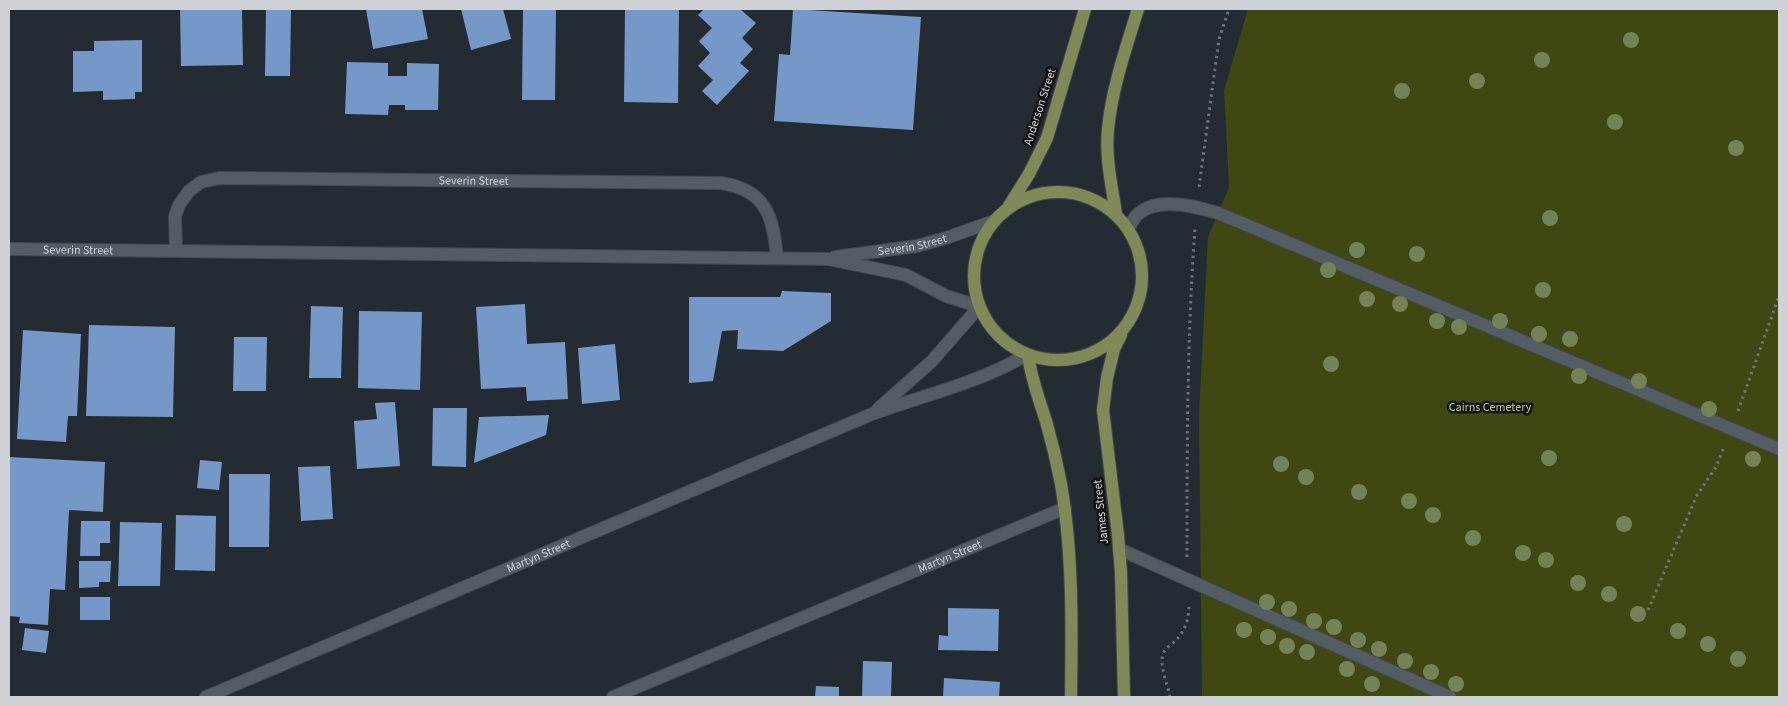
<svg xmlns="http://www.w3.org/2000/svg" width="1788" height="706" font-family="'Source Sans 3',sans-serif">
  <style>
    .green { fill: #3f4813 }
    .building { fill: #7598c8 }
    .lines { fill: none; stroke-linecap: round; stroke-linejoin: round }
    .service-casing { stroke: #44484f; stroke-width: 14 }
    .minor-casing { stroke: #44484f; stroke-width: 14 }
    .primary-casing { stroke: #44484f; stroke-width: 14 }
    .path { stroke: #6e7379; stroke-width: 3; stroke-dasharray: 2.5 4; stroke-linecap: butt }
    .service { stroke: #565c64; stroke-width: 12 }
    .minor { stroke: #565c64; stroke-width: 12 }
    .primary { stroke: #7e8b58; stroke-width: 12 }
    .tree { fill: #758256 }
    .labels { text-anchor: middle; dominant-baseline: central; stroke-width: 5; stroke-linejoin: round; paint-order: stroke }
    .street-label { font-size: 12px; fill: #ced2d7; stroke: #111316 }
    .park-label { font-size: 12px; fill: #b7c974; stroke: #111316 }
  </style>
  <rect width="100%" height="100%" fill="#252b32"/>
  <path class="green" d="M1248,9H1779V697H1202L1199,415L1208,237L1229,187L1224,90Z"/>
  <path class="building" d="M180,9H242L243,65L181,66Z
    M266,9H291L290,76H265Z
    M366,9H422L428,39L373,49Z
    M461,9H503L511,39L471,50Z
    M523,9H556L555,100H522Z
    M625,9H679L678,103L624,102Z
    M704,9H740L756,23L742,38L753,49L740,63L749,71L717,105L702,91L713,80L698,66L710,53L699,41L712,28L698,15Z
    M793,9L921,17L913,130L774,121L779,54L790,55Z
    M142,40V92H135V99L103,100V91L73,92V51H94V41Z
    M347,62L388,63V76H407V63L439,64L438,110H405V105H389L388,115L345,114Z
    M782,291L831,293V321L783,351L737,349L738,330L722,331L713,381L689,383V297H780Z
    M525,304L527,344L565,342L568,399L527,401L526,387L481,389L476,307Z
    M311,306L343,307L341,378H309Z
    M359,311L422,312L420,390L358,388Z
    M89,325L175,327L173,417L86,416Z
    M23,330L81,334L77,416H68L66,442L17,439Z
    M234,337H267L266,391H233Z
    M615,344L620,400L582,404L578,348Z
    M395,402L400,466L357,469L354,421L377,419L375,403Z
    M433,408H467L466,467L432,466Z
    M549,415L546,435L474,463L479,417Z
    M9,457L105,462L103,512L69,510L65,590L50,589L48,625L19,623L20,617L9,616Z
    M200,460L222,462L219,490L197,488Z
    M330,466L333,519L301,521L298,467Z
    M229,474H270L269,547H229Z
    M176,515L216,516L215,571L175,570Z
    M81,521H110V543H100V556H80Z
    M120,522L162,523L160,586H118Z
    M79,561H111L110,582H99V587L79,588Z
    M80,597H110V620H80Z
    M948,608L999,609L998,651L938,650L939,635L948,636Z
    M25,628L49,631L46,653L22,650Z
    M863,661L892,662L891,697H862Z
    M944,678L1000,682L999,697H943Z
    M816,686L839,687V697H815Z"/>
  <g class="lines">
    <defs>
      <g id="service">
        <path d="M1128,229C1131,225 1133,219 1137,215C1156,196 1195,206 1218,213L1779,449"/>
        <path d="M1119,549L1450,697"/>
        <path id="s1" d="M613,697L1065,508"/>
      </g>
      <g id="minor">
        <path id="s2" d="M9,249L828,259L906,275L946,296L978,306"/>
        <path id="s3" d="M176,251L175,216L179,205L189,191L201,182L219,178L721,183C767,190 773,217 777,258"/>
        <path id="s4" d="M835,257L917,246L946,238L994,221"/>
        <path d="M878,409L932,361L979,307"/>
        <path id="s5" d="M206,697L872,414C924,395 979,383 1026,355"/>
      </g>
      <path id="primary" d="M974 276a84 84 0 1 1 168 0a84 84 0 1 1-168 0Z
        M1009,206L1029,174L1047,138L1085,9
        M1116,214C1112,187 1105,157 1108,129C1112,88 1126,48 1138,9
        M1121,335L1114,349L1107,378L1103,410L1118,535L1121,573L1124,697
        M1028,355C1031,378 1039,399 1046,421C1052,442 1057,463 1061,484C1073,554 1072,626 1071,697"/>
    </defs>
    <use href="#service" class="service-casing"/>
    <use href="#minor" class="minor-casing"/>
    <use href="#primary" class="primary-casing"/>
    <path class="path" d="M1199,187L1219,39L1229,9
      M1738,411L1779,296
      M1187,557C1187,447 1187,337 1195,228
      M1648,610L1697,495L1716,467L1724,447
      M1170,697C1168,685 1159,666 1163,654C1165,648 1170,646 1174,642C1186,631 1189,618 1189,603"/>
    <use href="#service" class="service"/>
    <use href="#minor" class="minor"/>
    <use href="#primary" class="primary"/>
  </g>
  <g class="tree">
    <circle cx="1631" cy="40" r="8"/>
    <circle cx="1542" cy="60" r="8"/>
    <circle cx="1477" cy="81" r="8"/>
    <circle cx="1402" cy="91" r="8"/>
    <circle cx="1615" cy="122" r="8"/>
    <circle cx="1736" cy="148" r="8"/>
    <circle cx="1550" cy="218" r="8"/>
    <circle cx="1357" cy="250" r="8"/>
    <circle cx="1417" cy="254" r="8"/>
    <circle cx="1328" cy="270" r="8"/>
    <circle cx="1543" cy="290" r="8"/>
    <circle cx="1367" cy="299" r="8"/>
    <circle cx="1400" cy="304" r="8"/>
    <circle cx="1437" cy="321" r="8"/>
    <circle cx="1500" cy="321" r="8"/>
    <circle cx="1459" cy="327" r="8"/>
    <circle cx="1539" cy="334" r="8"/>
    <circle cx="1570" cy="339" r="8"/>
    <circle cx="1331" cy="364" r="8"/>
    <circle cx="1579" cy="376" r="8"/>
    <circle cx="1639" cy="381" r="8"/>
    <circle cx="1709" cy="409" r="8"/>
    <circle cx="1549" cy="458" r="8"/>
    <circle cx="1753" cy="459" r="8"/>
    <circle cx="1281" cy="464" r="8"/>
    <circle cx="1306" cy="477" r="8"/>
    <circle cx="1359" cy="492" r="8"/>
    <circle cx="1409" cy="501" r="8"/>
    <circle cx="1433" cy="515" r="8"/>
    <circle cx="1624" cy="524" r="8"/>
    <circle cx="1473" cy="538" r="8"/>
    <circle cx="1523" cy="553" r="8"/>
    <circle cx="1546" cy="560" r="8"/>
    <circle cx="1578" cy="583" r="8"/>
    <circle cx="1609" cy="594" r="8"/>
    <circle cx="1267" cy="602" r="8"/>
    <circle cx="1289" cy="609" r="8"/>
    <circle cx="1638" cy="614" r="8"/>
    <circle cx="1314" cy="621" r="8"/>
    <circle cx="1334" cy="627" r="8"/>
    <circle cx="1244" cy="630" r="8"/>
    <circle cx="1678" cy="631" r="8"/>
    <circle cx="1268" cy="637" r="8"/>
    <circle cx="1358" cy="640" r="8"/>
    <circle cx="1708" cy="644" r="8"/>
    <circle cx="1287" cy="646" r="8"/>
    <circle cx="1379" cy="649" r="8"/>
    <circle cx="1307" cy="652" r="8"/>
    <circle cx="1738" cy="659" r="8"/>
    <circle cx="1405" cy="661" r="8"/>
    <circle cx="1347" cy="669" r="8"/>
    <circle cx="1431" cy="672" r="8"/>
    <circle cx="1372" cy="684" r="8"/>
    <circle cx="1456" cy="684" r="8"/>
  </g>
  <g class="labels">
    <g class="street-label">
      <text transform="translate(1040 107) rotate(-72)">Anderson Street</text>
      <text stroke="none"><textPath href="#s3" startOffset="352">Severin Street</textPath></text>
      <text stroke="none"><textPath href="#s4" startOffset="78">Severin Street</textPath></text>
      <text stroke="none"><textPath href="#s2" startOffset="69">Severin Street</textPath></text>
      <text transform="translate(1101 512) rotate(-96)">James Street</text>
      <text stroke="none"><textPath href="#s5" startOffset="361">Martyn Street</textPath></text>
      <text stroke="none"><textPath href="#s1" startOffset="365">Martyn Street</textPath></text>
    </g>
    <g class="park-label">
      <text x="1490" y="407">Cairns Cemetery</text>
    </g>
  </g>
  <rect width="1788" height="706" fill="none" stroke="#ced2d7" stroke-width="20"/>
</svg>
